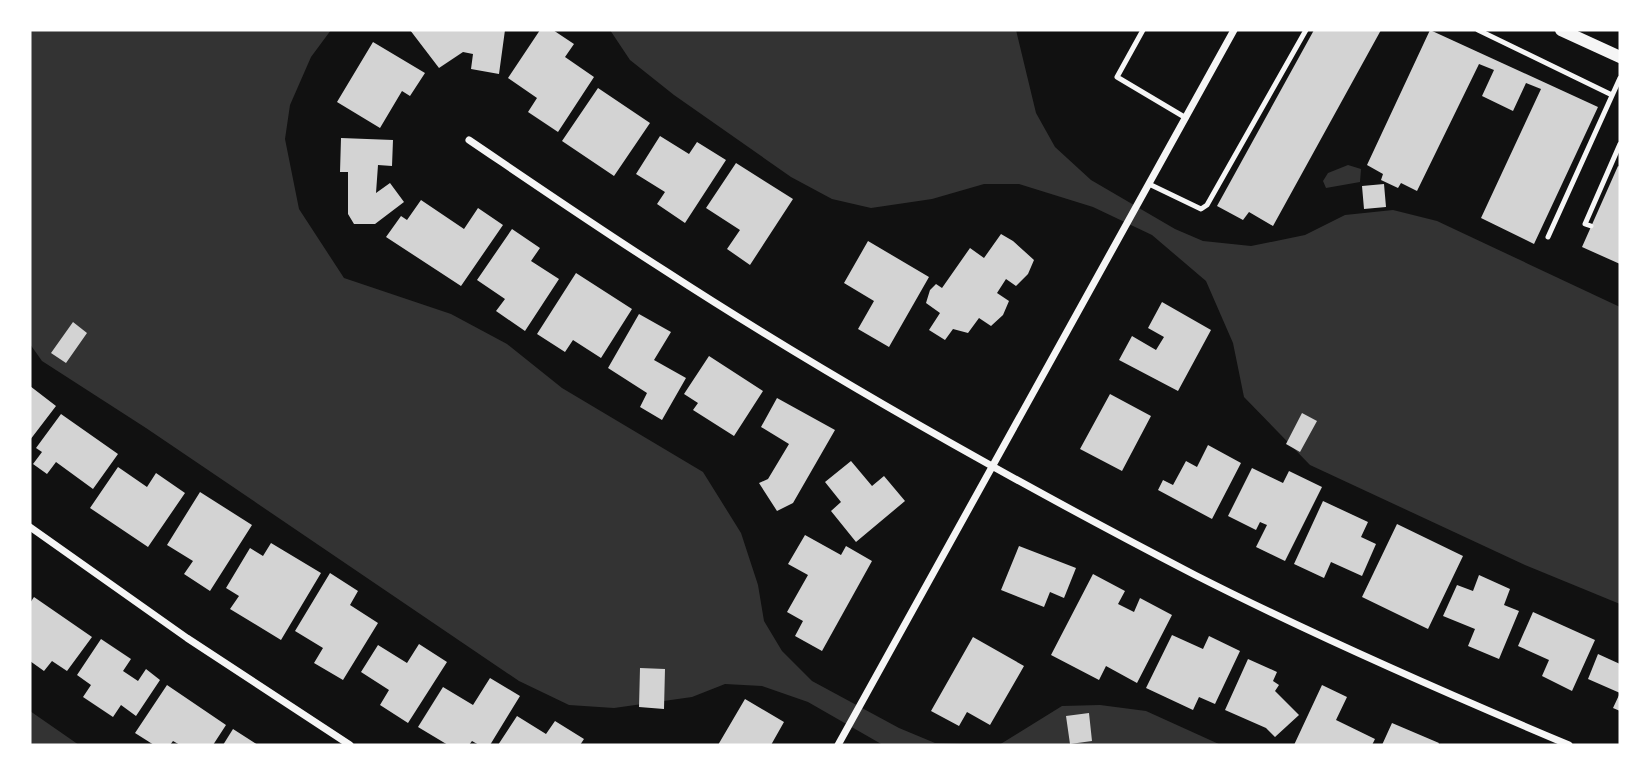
<svg xmlns="http://www.w3.org/2000/svg" width="1650" height="775" font-family="Bitter,serif">
  <style>
    .water { fill: #333 }
    .building { fill: #d3d3d3 }
    .lines { fill: none; stroke-linecap: round; stroke-linejoin: round }
    .service { stroke: #f5f5f5; stroke-width: 5 }
    .minor { stroke: #f5f5f5; stroke-width: 7 }
    .tertiary { stroke: #f5f5f5; stroke-width: 12 }
  </style>
  <rect width="100%" height="100%" fill="#111"/>
  <path class="water" d="M30,30H331L311,57L290,105L285,139L299,209L344,278L451,314L507,344L562,388L703,472L741,533L758,585L764,621L782,651L812,681L899,728L935,743L989,745H883L808,702L762,686L725,684L692,697L614,708L569,705L519,681L146,428L42,361L30,344Z
    M610,30H1016L1036,113L1055,147L1091,180L1175,229L1203,241L1251,246L1305,235L1345,215L1393,210L1437,221L1620,307V604L1525,565L1310,465L1244,397L1233,343L1206,281L1152,235L1093,207L1019,184H984L932,199L871,208L832,199L791,177L674,95L630,60Z
    M1348,165L1361,169L1360,182L1326,188L1323,181L1328,173Z
    M1100,705L1146,711L1221,745H999L1062,706Z
    M30,711L79,745H30Z"/>
  <path class="building" d="M410,30H505L499,74L471,69L473,54L463,52L439,68Z
    M540,30H553L574,44L565,57L594,77L558,132L528,112L537,98L508,78Z
    M1314,30H1381L1273,226L1249,212L1243,220L1217,206Z
    M1430,30L1598,107L1534,244L1481,218L1541,89L1526,83L1513,111L1482,96L1494,70L1479,64L1417,191L1401,183L1398,188L1381,180L1383,174L1367,165Z
    M373,42L425,73L410,96L402,91L380,128L337,102Z
    M598,88L650,123L614,176L562,141Z
    M660,136L689,154L697,142L726,160L685,223L657,204L665,192L636,174Z
    M341,138L393,140L392,166L378,165L376,193L390,183L404,202L375,224H354L348,214V172H340Z
    M736,163L793,199L750,265L727,249L740,230L706,208Z
    M1618,166L1620,167V264L1582,247Z
    M1384,184L1386,207L1364,209L1362,186Z
    M421,200L464,229L478,208L503,225L461,286L386,237L401,216L407,220Z
    M512,229L540,248L531,261L559,279L525,331L496,311L505,299L477,280Z
    M1001,234L1013,241L1034,260L1028,274L1016,286L1006,279L997,293L1009,301L1003,315L991,326L979,318L968,333L953,329L945,340L929,330L940,313L926,303L930,290L936,284L942,288L970,248L984,258Z
    M868,241L929,277L889,347L858,329L874,301L844,283Z
    M576,273L632,309L601,358L573,340L565,352L537,334Z
    M1162,302L1211,330L1178,391L1119,360L1132,336L1156,350L1164,337L1148,328Z
    M639,314L671,332L654,360L686,378L662,420L640,407L647,393L608,368Z
    M73,322L87,333L66,363L51,353Z
    M709,356L763,391L734,436L693,410L698,403L684,394Z
    M30,386L56,406L30,440Z
    M1110,394L1151,416L1122,471L1080,449Z
    M777,398L835,430L793,503L777,511L759,483L768,479L789,444L761,427Z
    M1302,413L1317,421L1300,452L1286,444Z
    M61,414L118,454L93,489L56,462L47,474L33,464L42,452L36,448Z
    M1208,445L1241,463L1212,519L1158,490L1163,480L1173,485L1186,461L1197,467Z
    M851,461L872,486L884,476L905,501L856,542L831,511L841,502L825,482Z
    M118,467L147,487L156,473L185,493L148,547L90,508Z
    M1252,468L1283,483L1289,471L1322,487L1285,561L1256,547L1267,525L1260,522L1256,530L1228,516Z
    M200,492L252,525L210,591L184,574L193,561L167,545Z
    M1323,501L1368,522L1361,537L1376,544L1362,576L1331,562L1324,578L1294,564Z
    M1397,524L1463,556L1428,629L1362,597Z
    M805,535L841,555L846,546L872,561L822,651L795,636L803,621L787,612L808,575L788,564Z
    M271,543L321,573L281,640L230,609L239,596L226,588L250,548L263,556Z
    M1019,546L1076,568L1064,598L1050,592L1044,607L1001,590Z
    M330,573L358,591L350,605L378,623L343,680L314,663L323,648L295,631Z
    M1093,574L1125,591L1118,604L1134,612L1140,598L1172,615L1137,683L1106,666L1099,680L1051,655Z
    M1479,575L1510,589L1504,605L1519,611L1499,659L1468,646L1475,629L1443,616L1457,585L1473,591Z
    M34,597L92,637L67,671L52,661L44,671L30,661V603Z
    M1533,612L1595,640L1572,691L1542,676L1549,660L1518,646Z
    M1172,635L1203,649L1209,636L1240,651L1215,704L1199,697L1193,710L1146,688Z
    M973,637L1024,666L990,725L967,712L959,726L931,711Z
    M101,639L131,659L123,671L138,681L146,669L160,680L136,716L121,705L113,717L83,697L91,685L77,675Z
    M419,644L447,662L408,723L380,705L389,690L361,672L378,645L407,663Z
    M1598,654L1620,664V711L1613,708L1620,693L1588,679Z
    M1248,659L1277,672L1273,681L1279,685L1275,691L1299,715L1275,737L1266,728L1225,710Z
    M640,668L665,669L664,709L639,707Z
    M490,678L520,696L490,745H479L472,741L469,745H448L418,727L443,687L473,705Z
    M167,685L226,725L213,745H180L173,741L170,745H154L135,733Z
    M1322,685L1347,697L1336,720L1375,739L1372,745H1294Z
    M745,699L784,722L771,745H718Z
    M1089,713L1092,741L1070,744L1066,716Z
    M517,716L546,734L555,721L584,739L580,745H498Z
    M1392,723L1439,743L1438,745H1382Z
    M233,729L258,745H223Z"/>
  <g class="lines">
    <path class="service" d="M1143,30L1117,77L1186,118
      M1478,30L1612,95
      M1149,184L1201,209L1207,205L1306,30
      M1591,226L1585,224L1620,144
      M1548,237L1620,78"/>
    <path class="minor" d="M469,140C534,184 598,228 664,270C835,381 1014,481 1195,575C1317,637 1443,692 1569,745
      M30,527L187,638L350,745
      M838,745L1234,30"/>
    <path class="tertiary" d="M1561,30L1620,57"/>
  </g>
  <rect width="1650" height="775" fill="none" stroke="#ffffff" stroke-width="63"/>
</svg>
